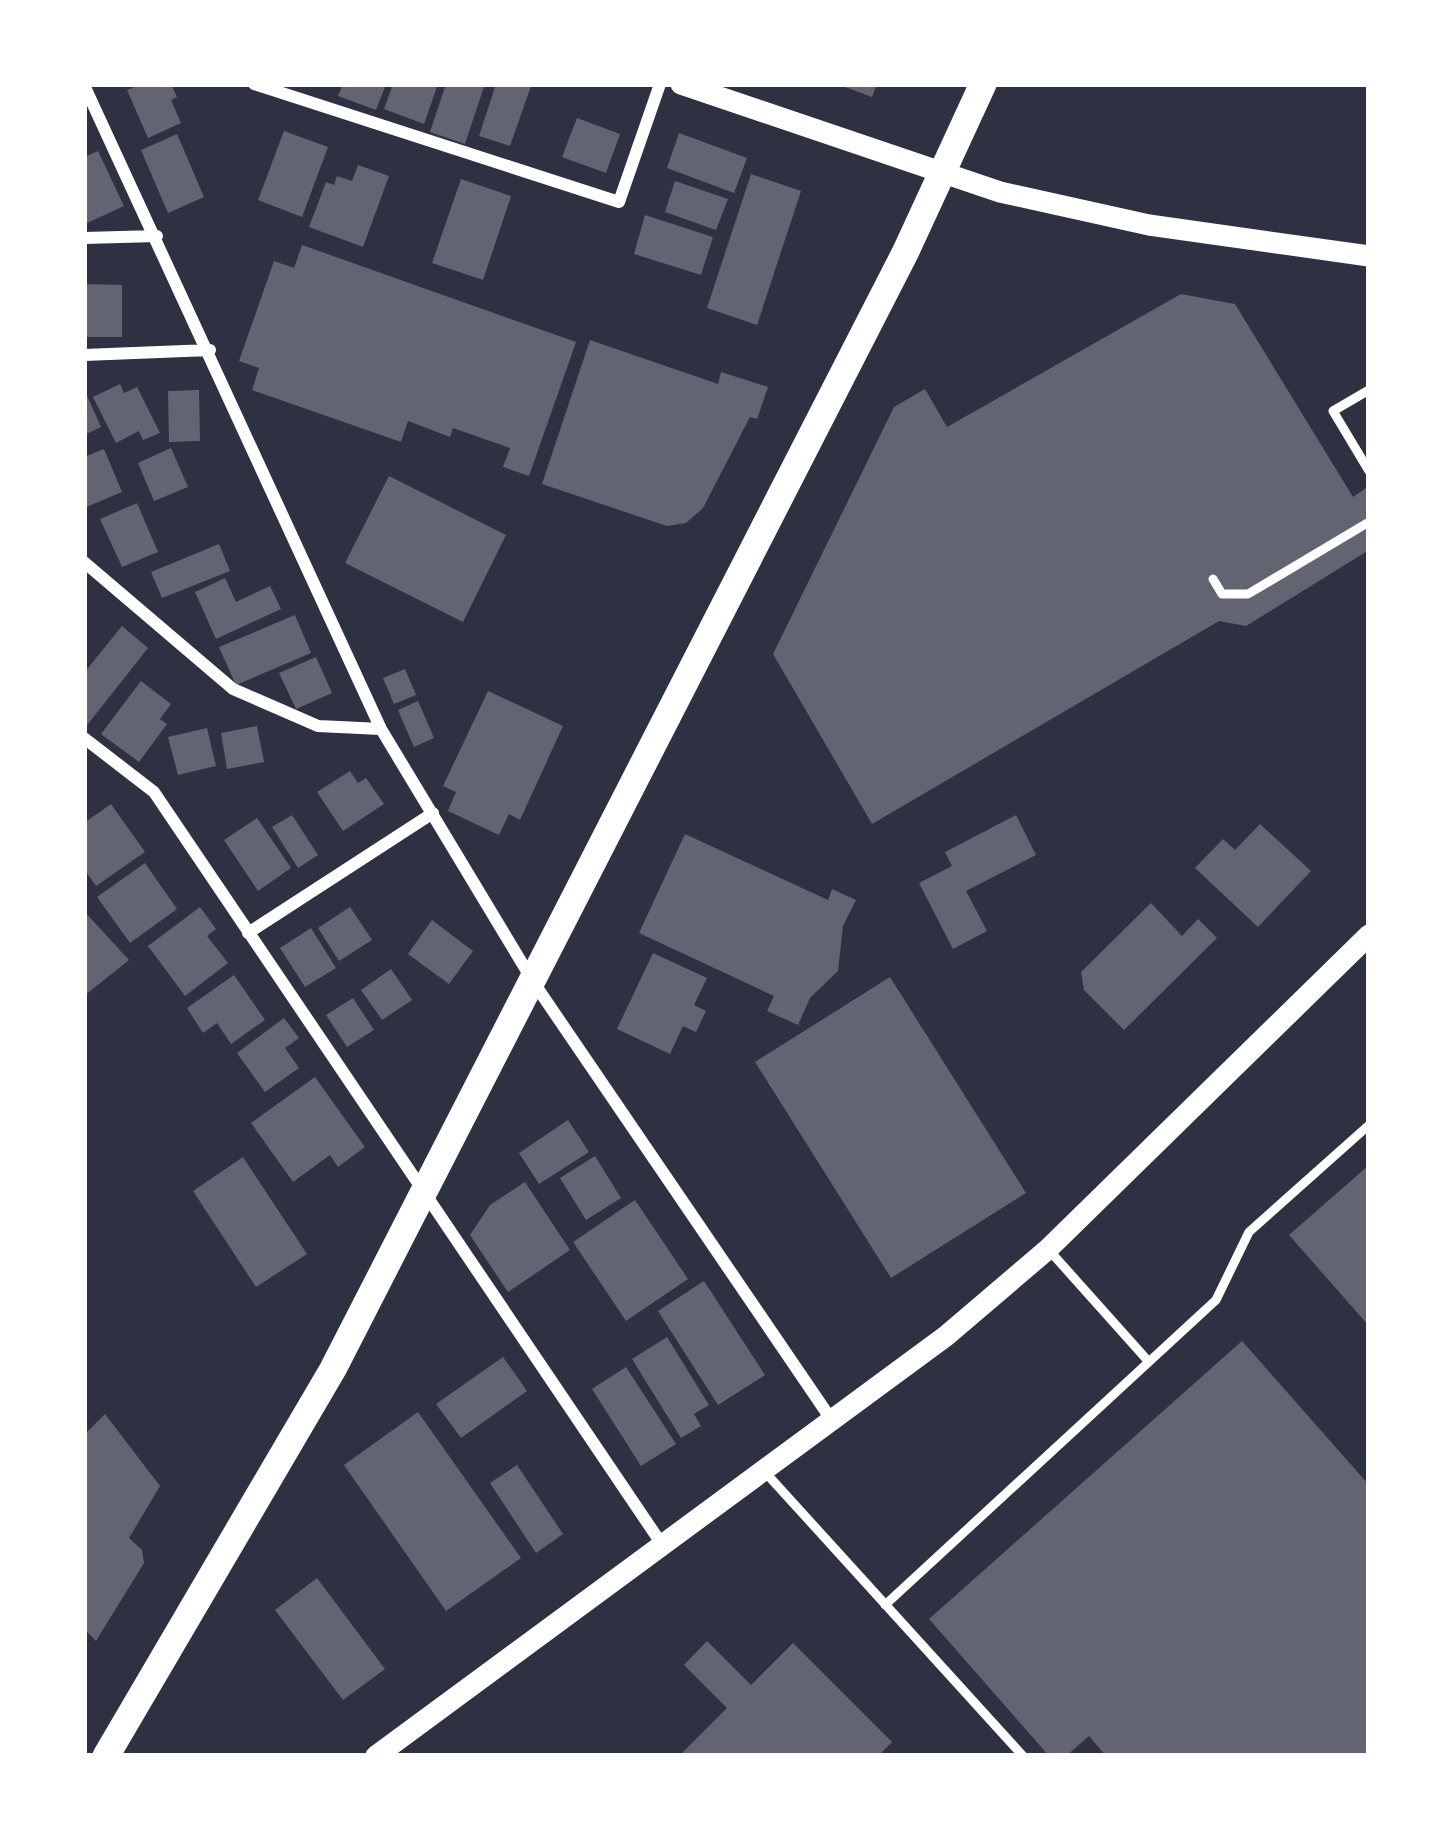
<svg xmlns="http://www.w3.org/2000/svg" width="1453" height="1840" font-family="'Open Sans',sans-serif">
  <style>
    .building { fill: #626471 }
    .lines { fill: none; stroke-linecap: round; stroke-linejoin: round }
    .service { stroke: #fff; stroke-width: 9 }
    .minor { stroke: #fff; stroke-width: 12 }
    .tertiary { stroke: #fff; stroke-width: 21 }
    .trunk { stroke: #fff; stroke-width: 27 }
  </style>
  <rect width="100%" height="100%" fill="#2d3142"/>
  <path class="building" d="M143,84H171L177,97L171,100L181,123L148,138L127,90Z
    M343,84H386L376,110L338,96Z
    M393,84H438L424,124L384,109Z
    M446,84H485L465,144L430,132Z
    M496,84L531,86L510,146L479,136Z
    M837,84H877L872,97Z
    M577,118L620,134L606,173L562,157Z
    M284,131L328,147L302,217L258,200Z
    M679,133L747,158L734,193L667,168Z
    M177,134L204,197L168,213L141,150Z
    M98,151L124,206L85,224L84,157Z
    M358,165L389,176L363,247L309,227L326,182L334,185L337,176L352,181Z
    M751,174L801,191L757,325L707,308Z
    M461,179L511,196L483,280L432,263Z
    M675,181L728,199L716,230L665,212Z
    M645,215L713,237L701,275L634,254Z
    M302,245L576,342L529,476L503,467L510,448L453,428L450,437L408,421L401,442L252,390L259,368L239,361L274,261L294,268Z
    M85,284L122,285V337H84Z
    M1181,294L1235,304L1353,497L1369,486V550L1246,626L1219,621L872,824L773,654L894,407L925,389L947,427Z
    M590,340L718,384L721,372L768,387L757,419L750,417L703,508L686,523L667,526L542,484Z
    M120,384L124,393L137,387L160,433L143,440L139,431L116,443L93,397Z
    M84,389L101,427L84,435Z
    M199,390L200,441L169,442L168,391Z
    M171,448L188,487L154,501L138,463Z
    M104,449L122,492L84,508V457Z
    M389,476L506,535L463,622L345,563Z
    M137,503L158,552L122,567L100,519Z
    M219,544L230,571L162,598L151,572Z
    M225,578L236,602L270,586L281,609L216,639L195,592Z
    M295,615L311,653L236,685L219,647Z
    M122,626L148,648L84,729V673Z
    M316,657L332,693L296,709L279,673Z
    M405,669L416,695L394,704L383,678Z
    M141,681L171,704L160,719L167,724L139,762L101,734Z
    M488,691L563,726L520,820L509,814L499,835L448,811L456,792L443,786Z
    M418,701L434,738L414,747L398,710Z
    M257,726L264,762L227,769L221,733Z
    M207,728L216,766L178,775L168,737Z
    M350,771L358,783L366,778L384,804L343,831L317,792Z
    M111,804L145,852L96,886L84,869V823Z
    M292,815L318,855L298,868L272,827Z
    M1016,815L1036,855L966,891L987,931L953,949L919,883L952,866L945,852Z
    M257,818L291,868L258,891L224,840Z
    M1260,824L1311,871L1258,927L1195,868L1223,839L1235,850Z
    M685,834L828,900L832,889L856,900L843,926L838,971L810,998L798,1025L767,1011L774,996L639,933Z
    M145,863L177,909L130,943L97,897Z
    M1151,903L1182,936L1198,919L1217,938L1124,1030L1084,990L1081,972Z
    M200,907L216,929L207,936L228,963L185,996L148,946Z
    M350,907L372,940L339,961L318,928Z
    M84,911L129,960L84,996Z
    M432,920L473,951L449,984L408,954Z
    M311,928L336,968L305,987L280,948Z
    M653,953L707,978L694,1005L706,1011L696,1032L683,1026L670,1054L617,1029Z
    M391,969L412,1000L382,1020L361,990Z
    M234,975L265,1020L231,1044L217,1023L203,1033L187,1008Z
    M890,977L1026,1193L891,1278L755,1062Z
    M353,998L374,1030L347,1047L326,1015Z
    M284,1018L299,1038L285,1048L299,1068L265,1092L237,1053Z
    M315,1077L365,1147L338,1167L330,1155L293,1182L251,1123Z
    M568,1120L589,1152L539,1184L519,1153Z
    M595,1156L621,1198L586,1220L560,1178Z
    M243,1157L307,1254L256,1287L193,1191Z
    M1369,1165V1326L1289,1235Z
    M525,1182L570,1250L508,1292L470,1235L490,1205Z
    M635,1200L688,1279L626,1321L573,1242Z
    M704,1281L765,1375L718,1405L658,1311Z
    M667,1337L709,1405L694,1414L701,1426L681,1438L632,1359Z
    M1242,1341L1369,1485V1756H1106L1089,1736L1066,1756H1049L929,1619Z
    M503,1357L527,1391L461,1438L436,1404Z
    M626,1367L676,1444L641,1466L592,1389Z
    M418,1412L521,1558L446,1611L344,1465Z
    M105,1414L160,1486L129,1538L142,1550L144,1563L96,1641L84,1629V1435Z
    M517,1465L563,1534L536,1553L490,1483Z
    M317,1578L385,1669L343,1700L275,1610Z
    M707,1641L751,1685L793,1643L892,1742L878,1756H679L727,1708L684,1665Z"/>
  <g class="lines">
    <path class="service" d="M1369,390L1333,411L1369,471
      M1213,579L1222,594H1248L1369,522
      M1048,1249L1149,1362
      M765,1472L1023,1756
      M885,1605L1216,1300L1249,1232L1369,1125"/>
    <path class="minor" d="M254,84L619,202L660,84
      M84,85L381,729L534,983L833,1422
      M84,238L157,236
      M84,355L210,350
      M84,562L233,689L318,726L381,729
      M84,738L154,792L661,1543
      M248,933L433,813"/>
    <path class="tertiary" d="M681,84L1000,192L1149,225L1369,256
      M376,1756L946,1336L1048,1249L1369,935"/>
    <path class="trunk" d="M106,1756L333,1369L906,251L983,84"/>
  </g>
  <rect width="1453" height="1840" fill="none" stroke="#ffffff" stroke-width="174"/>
</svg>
